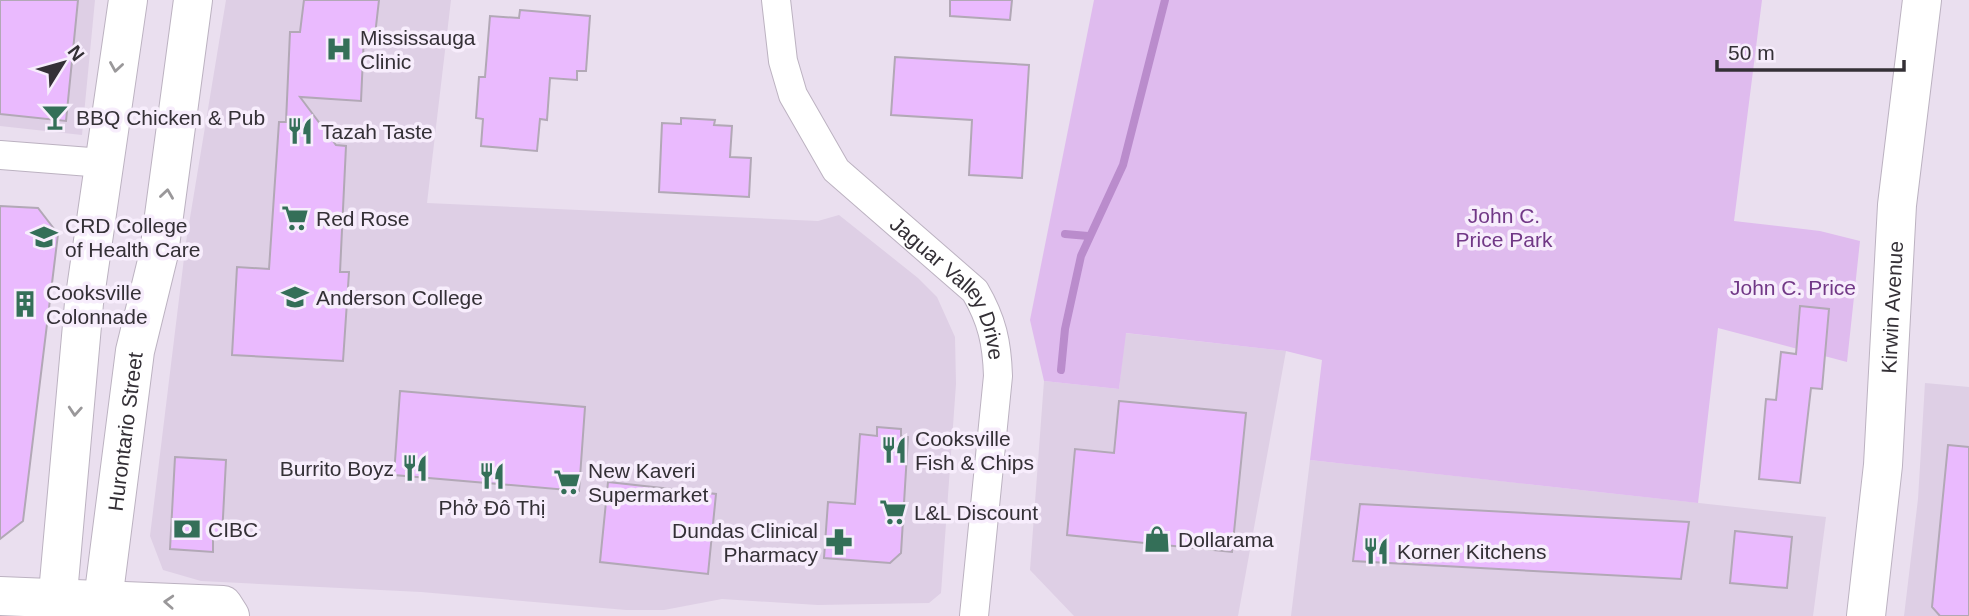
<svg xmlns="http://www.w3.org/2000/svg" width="1969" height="616" font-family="Helvetica,sans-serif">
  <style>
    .built { fill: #decfe5 }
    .green { fill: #dfbbee }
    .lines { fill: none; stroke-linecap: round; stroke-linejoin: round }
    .stream { stroke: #ba8ccc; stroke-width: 8 }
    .building { fill: #eabafe; stroke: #b2a8b6; stroke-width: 2 }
    .street-casing { stroke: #bcb2c1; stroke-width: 30 }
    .secondary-casing { stroke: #bcb2c1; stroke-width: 40 }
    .primary-casing { stroke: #bcb2c1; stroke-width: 40 }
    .street { stroke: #fff; stroke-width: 28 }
    .secondary { stroke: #fff; stroke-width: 38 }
    .primary { stroke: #fff; stroke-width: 38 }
    .oneway { stroke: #9a989a }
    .labels { text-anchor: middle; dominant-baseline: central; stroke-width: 7; stroke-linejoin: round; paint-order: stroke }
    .poi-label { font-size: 21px; fill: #343036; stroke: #f7edfc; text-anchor: start }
    .park-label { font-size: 21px; fill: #713886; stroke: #f7edfc }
    .street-label { font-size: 21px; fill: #343036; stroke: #f7edfc }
  </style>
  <rect width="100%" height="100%" fill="#eadfef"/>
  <path class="built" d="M0,0H95L82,135L0,126Z
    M226,0H451L427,203L818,221L839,215L918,278L937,297L955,337L956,384L941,593L929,603L818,605L722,599L664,610H626L421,592L201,581L163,570L150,536L186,242Z
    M1125,333L1286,351L1238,616H1074L1030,570L1044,381L1119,389Z
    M1925,383L1969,387V616H1904L1918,499Z
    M1310,460L1826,517L1813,616H1291Z"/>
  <path class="green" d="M1094,0H1762L1734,221L1820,231L1860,241L1847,362L1718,328L1698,503L1310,460L1322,360L1286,351L1126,333L1119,389L1044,381L1030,320Z"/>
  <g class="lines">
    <path class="stream" d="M1065,234L1088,236
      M1061,370L1065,329L1081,256L1123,165L1165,0"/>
  </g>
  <path class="building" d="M0,0H78L66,121L0,114Z
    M304,0H379L375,35H364L361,101L300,97L336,145L346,146L340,272H349L343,361L232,355L237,267L269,269L279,122H286L290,32H300Z
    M950,0H1012L1010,20L950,16Z
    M520,10L590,16L586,71H577V80L550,78L547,120L540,119L537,151L481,146L483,119L476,118L479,77H485L490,16L519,18Z
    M895,57L1029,65L1022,178L969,175L972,120L891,115Z
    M681,118L715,120L714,125L732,126L730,157L751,158L749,197L659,192L662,123L681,124Z
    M0,206L38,208L58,234L23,521L0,539Z
    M1800,306L1829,309L1822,389L1811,388L1800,483L1759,479L1766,399L1776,400L1781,352L1796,354Z
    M400,391L585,407L579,491L394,475Z
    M1119,401L1246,413L1232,552L1067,535L1075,449L1114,453Z
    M877,427L901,429V436L908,437L901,553L890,563L824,558L828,502L855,504L860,434L877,436Z
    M1948,445L1969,447V616H1940L1932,607Z
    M175,457L226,460L222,536H213V552L170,549Z
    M608,482L716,494L708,574L600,562Z
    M1360,504L1689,522L1681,579L1353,561Z
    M1735,531L1792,537L1787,588L1730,583Z"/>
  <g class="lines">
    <defs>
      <g id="street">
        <path id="s1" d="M776,0L783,61L793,95L836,170L975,291C992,320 997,343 998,376L974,616"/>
        <path d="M0,155L103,163"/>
      </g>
      <g id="secondary">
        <path id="s2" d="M1866,616L1883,465L1897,205L1922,0"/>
      </g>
      <g id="primary">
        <path d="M0,596L223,605L230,616"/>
        <path d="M56,616L84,303L128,0"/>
        <path id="s3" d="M101,616L135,351L159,253L193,0"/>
      </g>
    </defs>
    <use href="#street" class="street-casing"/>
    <use href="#secondary" class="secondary-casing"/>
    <use href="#primary" class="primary-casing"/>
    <use href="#street" class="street"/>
    <use href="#secondary" class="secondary"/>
    <use href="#primary" class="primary"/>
  </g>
  <defs><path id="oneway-chevron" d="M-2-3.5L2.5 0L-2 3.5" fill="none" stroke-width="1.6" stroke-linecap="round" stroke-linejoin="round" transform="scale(1.75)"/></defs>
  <g class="oneway">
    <use href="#oneway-chevron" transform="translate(116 67) rotate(99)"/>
    <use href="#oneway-chevron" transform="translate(167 194) rotate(-82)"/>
    <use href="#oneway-chevron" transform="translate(75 411) rotate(94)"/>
    <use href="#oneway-chevron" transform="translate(169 602) rotate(-177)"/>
  </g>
  <defs>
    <symbol id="hospital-bare" viewBox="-9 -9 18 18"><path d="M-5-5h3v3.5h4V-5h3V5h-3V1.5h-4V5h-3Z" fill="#346f58" stroke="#f7edfc" stroke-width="2.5" paint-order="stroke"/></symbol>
    <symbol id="bar-bare" viewBox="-9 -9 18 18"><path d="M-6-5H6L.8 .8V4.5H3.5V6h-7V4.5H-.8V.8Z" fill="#346f58" stroke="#f7edfc" stroke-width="2.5" paint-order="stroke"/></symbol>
    <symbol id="restaurant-bare" viewBox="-9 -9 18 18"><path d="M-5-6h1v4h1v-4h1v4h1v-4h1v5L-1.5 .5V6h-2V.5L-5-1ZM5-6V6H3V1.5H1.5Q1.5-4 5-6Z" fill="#346f58" stroke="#f7edfc" stroke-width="2.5" paint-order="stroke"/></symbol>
    <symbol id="supermarket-bare" viewBox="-9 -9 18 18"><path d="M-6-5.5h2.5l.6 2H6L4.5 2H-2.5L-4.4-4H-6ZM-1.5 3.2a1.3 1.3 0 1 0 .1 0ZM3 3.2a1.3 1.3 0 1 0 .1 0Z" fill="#346f58" stroke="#f7edfc" stroke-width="2.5" paint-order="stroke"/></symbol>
    <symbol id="university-bare" viewBox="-9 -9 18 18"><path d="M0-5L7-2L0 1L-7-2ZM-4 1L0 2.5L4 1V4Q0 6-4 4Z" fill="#346f58" stroke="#f7edfc" stroke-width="2.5" paint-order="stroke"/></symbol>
    <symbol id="building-bare" viewBox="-9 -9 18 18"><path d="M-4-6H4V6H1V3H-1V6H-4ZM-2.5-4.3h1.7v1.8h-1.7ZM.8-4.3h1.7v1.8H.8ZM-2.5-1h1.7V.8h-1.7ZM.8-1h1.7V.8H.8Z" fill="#346f58" stroke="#f7edfc" stroke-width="2.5" paint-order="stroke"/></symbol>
    <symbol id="bank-bare" viewBox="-9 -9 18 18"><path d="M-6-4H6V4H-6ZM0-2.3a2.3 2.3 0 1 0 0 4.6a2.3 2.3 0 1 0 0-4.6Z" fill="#346f58" stroke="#f7edfc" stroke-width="2.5" paint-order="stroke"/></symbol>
    <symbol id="shop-bare" viewBox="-9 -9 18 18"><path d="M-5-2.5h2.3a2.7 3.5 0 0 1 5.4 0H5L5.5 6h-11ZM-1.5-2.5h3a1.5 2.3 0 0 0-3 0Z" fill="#346f58" stroke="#f7edfc" stroke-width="2.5" paint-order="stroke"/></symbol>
    <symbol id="pharmacy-bare" viewBox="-9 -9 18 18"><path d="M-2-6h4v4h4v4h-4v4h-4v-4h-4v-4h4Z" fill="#346f58" stroke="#f7edfc" stroke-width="2.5" paint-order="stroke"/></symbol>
  </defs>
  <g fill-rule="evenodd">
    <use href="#hospital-bare" x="320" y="30" width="38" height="38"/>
    <use href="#bar-bare" x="36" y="98" width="38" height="38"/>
    <use href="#restaurant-bare" x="281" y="112" width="38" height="38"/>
    <use href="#supermarket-bare" x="276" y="199" width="38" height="38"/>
    <use href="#university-bare" x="25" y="218" width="38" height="38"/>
    <use href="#university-bare" x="276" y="278" width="38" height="38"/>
    <use href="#building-bare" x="6" y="285" width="38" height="38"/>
    <use href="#restaurant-bare" x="875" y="431" width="38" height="38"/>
    <use href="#restaurant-bare" x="396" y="449" width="38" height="38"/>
    <use href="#restaurant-bare" x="473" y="457" width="38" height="38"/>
    <use href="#supermarket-bare" x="548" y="463" width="38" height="38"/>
    <use href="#supermarket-bare" x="874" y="493" width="38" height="38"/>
    <use href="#bank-bare" x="168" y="510" width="38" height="38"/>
    <use href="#shop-bare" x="1138" y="520" width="38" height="38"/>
    <use href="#pharmacy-bare" x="820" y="523" width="38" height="38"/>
    <use href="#restaurant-bare" x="1357" y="532" width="38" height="38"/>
  </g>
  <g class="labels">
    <g class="poi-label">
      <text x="360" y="37">Mississauga<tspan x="360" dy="24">Clinic</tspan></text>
      <text x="76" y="117">BBQ Chicken &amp; Pub</text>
      <text x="321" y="131">Tazah Taste</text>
      <text x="316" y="218">Red Rose</text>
      <text x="65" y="225">CRD College<tspan x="65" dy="24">of Health Care</tspan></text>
      <text x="46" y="292">Cooksville<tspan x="46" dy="24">Colonnade</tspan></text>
      <text x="316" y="297">Anderson College</text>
      <text x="915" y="438">Cooksville<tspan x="915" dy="24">Fish &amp; Chips</tspan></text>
      <text x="394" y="468" text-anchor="end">Burrito Boyz</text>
      <text x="588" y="470">New Kaveri<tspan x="588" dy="24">Supermarket</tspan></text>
      <text x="492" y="507" text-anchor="middle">Phở Đô Thị</text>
      <text x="914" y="512">L&amp;L Discount</text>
      <text x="208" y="529">CIBC</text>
      <text x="818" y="530" text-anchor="end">Dundas Clinical<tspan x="818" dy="24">Pharmacy</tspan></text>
      <text x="1178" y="539">Dollarama</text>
      <text x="1397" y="551">Korner Kitchens</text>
    </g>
    <g class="park-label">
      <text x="1504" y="215">John C.<tspan x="1504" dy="24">Price Park</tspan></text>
      <text x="1793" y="287">John C. Price</text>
    </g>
    <g class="street-label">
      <text stroke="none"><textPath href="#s1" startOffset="350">Jaguar Valley Drive</textPath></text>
      <text stroke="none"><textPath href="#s2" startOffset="310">Kirwin Avenue</textPath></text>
      <text stroke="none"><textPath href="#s3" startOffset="186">Hurontario Street</textPath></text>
    </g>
  </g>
  <g transform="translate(63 63) rotate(53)" stroke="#f7edfc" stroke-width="5" paint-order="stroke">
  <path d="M0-5L12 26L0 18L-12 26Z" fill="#343036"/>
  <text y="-10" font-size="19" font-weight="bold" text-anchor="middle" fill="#343036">N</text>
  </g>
  <path d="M1717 60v10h187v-10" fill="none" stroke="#343036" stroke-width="3.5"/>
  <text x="1728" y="60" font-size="21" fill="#343036" stroke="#f7edfc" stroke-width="5" paint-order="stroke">50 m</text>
</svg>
